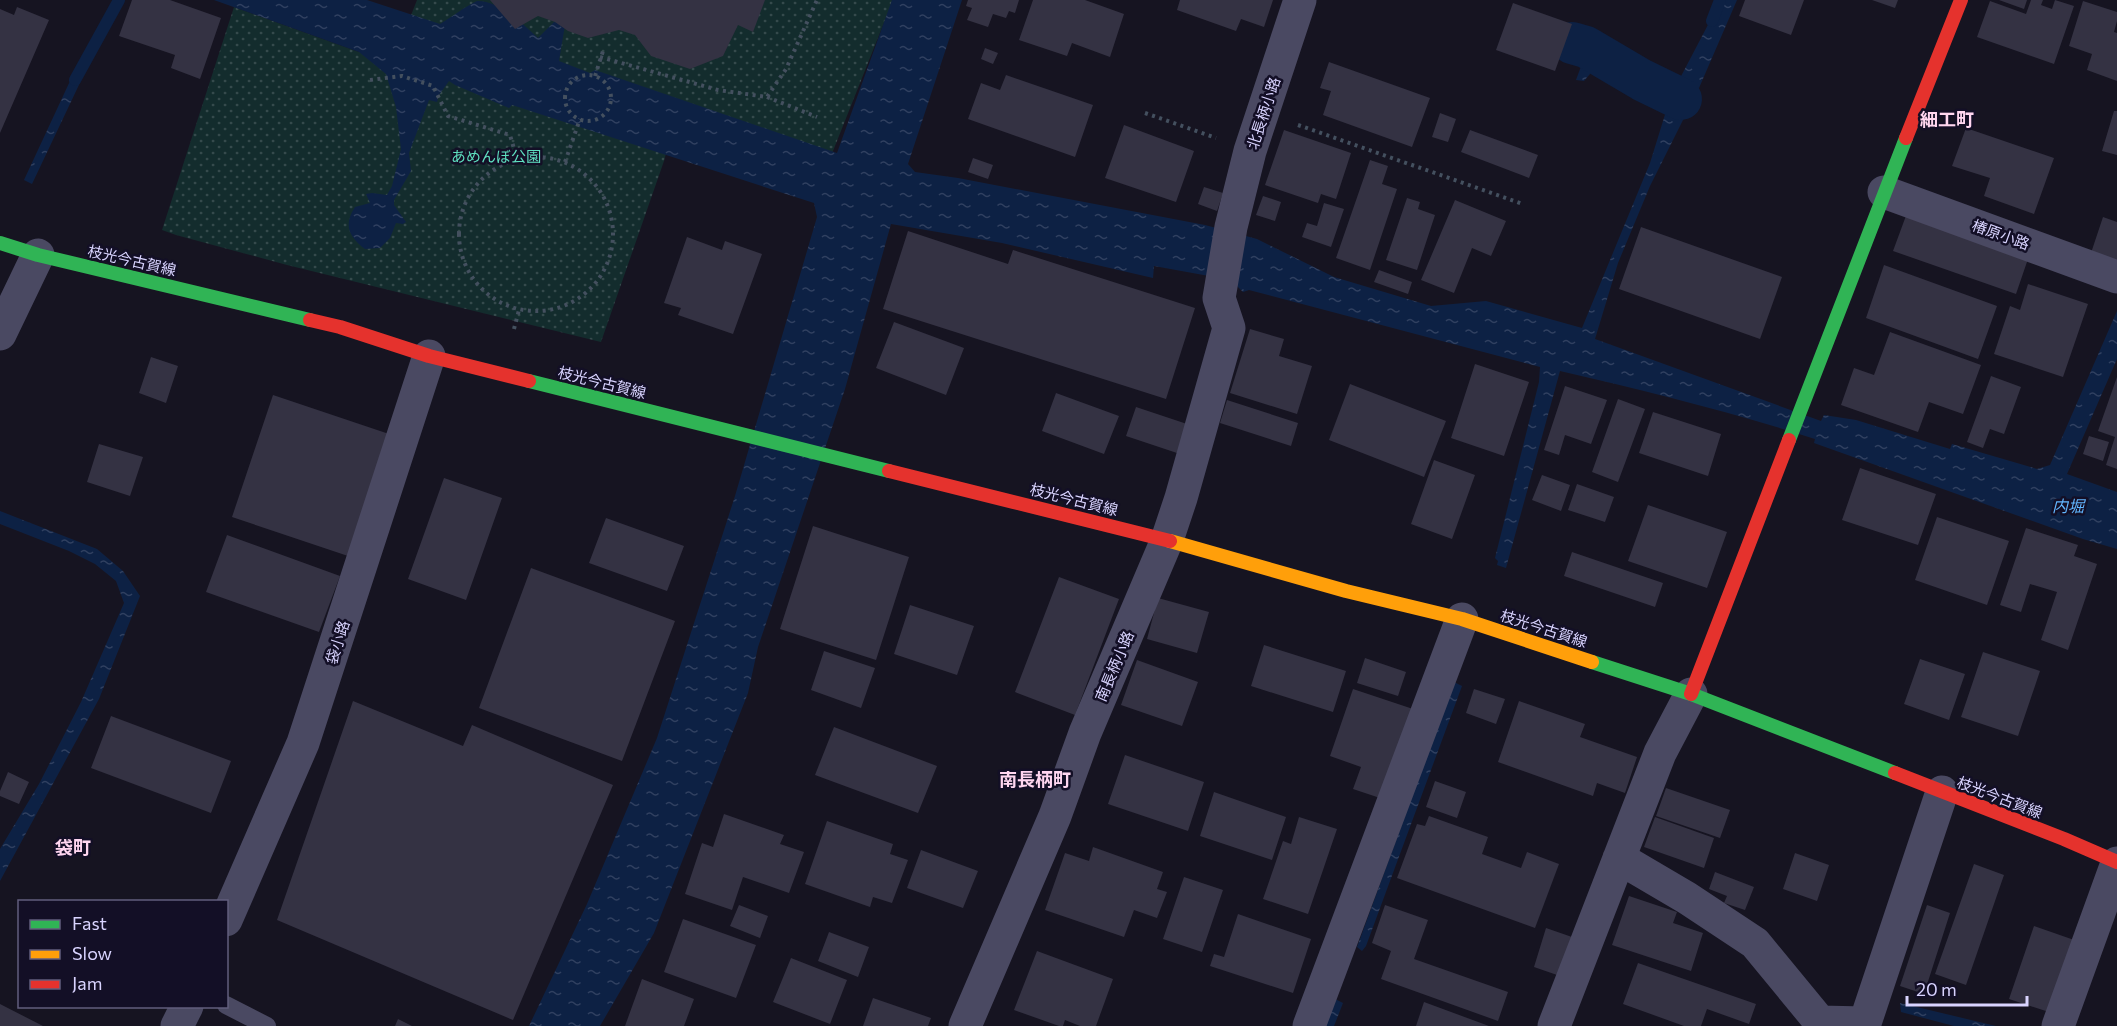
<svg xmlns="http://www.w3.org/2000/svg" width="2117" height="1026" font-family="Commissioner,'Noto Sans JP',sans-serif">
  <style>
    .park { fill: url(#park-dots) }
    .water { fill: url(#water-ripples) }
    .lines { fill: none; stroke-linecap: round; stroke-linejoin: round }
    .stream { stroke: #0d2144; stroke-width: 12 }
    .canal { stroke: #0d2144; stroke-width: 42 }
    .building { fill: #343243 }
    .path { stroke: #44505f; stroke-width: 4; stroke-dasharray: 3 4.5; stroke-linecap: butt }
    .lane { stroke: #4a4962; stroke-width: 18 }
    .street { stroke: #4a4962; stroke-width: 33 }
    .fast { stroke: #30b455; stroke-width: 14 }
    .slow { stroke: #ff9f0a; stroke-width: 14 }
    .jam { stroke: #e5322d; stroke-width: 14 }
    .labels { text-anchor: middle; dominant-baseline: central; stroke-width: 5; stroke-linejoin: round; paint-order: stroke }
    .street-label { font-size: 15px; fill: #d9d4ff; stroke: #130f26 }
    .park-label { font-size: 15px; fill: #5fe0c0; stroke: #130f26 }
    .water-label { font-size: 16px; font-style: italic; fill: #62b6ff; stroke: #130f26 }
    .quarter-label { font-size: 18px; font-weight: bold; fill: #ffd6f0; stroke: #130f26 }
  </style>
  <defs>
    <pattern id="park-dots" width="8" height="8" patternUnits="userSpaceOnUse" patternTransform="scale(1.5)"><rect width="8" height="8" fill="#132c2d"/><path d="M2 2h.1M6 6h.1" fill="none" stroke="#354a4c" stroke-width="1.8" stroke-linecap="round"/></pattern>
    <pattern id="water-ripples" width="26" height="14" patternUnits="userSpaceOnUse" patternTransform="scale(1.5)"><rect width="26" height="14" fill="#0d2144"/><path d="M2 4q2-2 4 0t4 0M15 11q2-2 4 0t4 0" fill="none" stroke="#304060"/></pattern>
  </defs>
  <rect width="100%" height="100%" fill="#161421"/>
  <path class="park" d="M417,0H893L829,161L679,105L664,161L601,342L287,265L176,235L162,230L234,7L359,52L406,28Z"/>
  <path class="water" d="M214,0H367L440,24C452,17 464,7 477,1C499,0 524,25 538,38L554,22L565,25L559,61L590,73L595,70L837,153L892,0H962L908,164L915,172L958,178L1205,225L1257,239L1334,277L1431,306L1486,301L1582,328L1650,163L1672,92L1606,55L1584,81L1576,80L1590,42L1600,40L1644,62L1678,82L1721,0H1737L1699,88L1650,186L1618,263L1595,339L1821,421L1824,415L1856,420L1950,449L1952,444L2037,469L2050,465L2117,311V359L2067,474L2117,492V549L2083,539L1814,443L1815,439C1731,412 1646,391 1560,371L1506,568L1497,565L1498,561L1495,558L1539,382L1540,367L1249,290L1243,292L1231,280L1154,266L1153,278L1002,243L891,224L845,389L758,647L748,693L654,933L600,1026H529L587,904L657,738L735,496L817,217L814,203L512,105L509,108L455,85L449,81L439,95L437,102L429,100L409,153L411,171L394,200V205L406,222L403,224L396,223L390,238L380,248L365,249C349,237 343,225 355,207L370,203L366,194L372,193L387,195L392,186L401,149L396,107L386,74L359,52Z
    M77,66L86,70L32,184L24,180Z
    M0,511L97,549L123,571L140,596L99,699L0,881V849L39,784L81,702L124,603L116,581L95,564L69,551L0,524Z
    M1454,682L1462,686L1366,946L1362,951L1357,947Z
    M1333,998L1343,1003L1334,1026H1322Z
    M1900,1003L1996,1026H1954L1901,1012Z"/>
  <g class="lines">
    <path class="stream" d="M1712,21L1720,0
      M75,80L119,0"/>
    <path class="canal" d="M1572,43L1586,47L1642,80L1681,99"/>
  </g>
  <path class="building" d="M132,0H170L221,18L200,79L171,68L175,55L119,36Z
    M490,0H765L753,32L738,25L723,56L690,69L651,56L635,35L619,30L588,38L568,31L555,22L538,16L515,29Z
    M968,0H1019L1015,13L1009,11L1006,18L993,14L988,27L967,20L972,8L966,6Z
    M1033,0H1085L1124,14L1110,57L1072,43L1067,56L1019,40Z
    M1180,0H1273L1264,27L1241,19L1236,31L1177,10Z
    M1745,0H1804L1791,35L1739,16Z
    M1872,0H1898L1895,8Z
    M1999,0H2027L2024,9Z
    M2031,0H2043L2041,5L2052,9L2055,0L2074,6L2054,64L1977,37L1990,1L2026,14Z
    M2083,1L2117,12V21L2114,32L2117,33V81L2087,70L2092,54L2069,46Z
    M1513,3L1572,24L1555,71L1496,50Z
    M17,7L49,20L0,133V9L14,15Z
    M985,48L998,53L993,64L981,59Z
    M1329,62L1430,98L1412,147L1323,115L1331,91L1320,88Z
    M1006,75L1093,105L1075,157L968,119L981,83L1000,90Z
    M2114,111H2117V155L2102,151Z
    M1440,113L1456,119L1448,142L1432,137Z
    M1124,125L1194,151L1176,202L1105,178Z
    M1966,128L2054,158L2034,214L1984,196L1990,178L1952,166Z
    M1284,130L1351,153L1336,199L1321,194L1318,203L1265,185Z
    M1470,130L1538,155L1529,178L1461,152Z
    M973,158L993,165L988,179L968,172Z
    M1370,160L1388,166L1382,184L1397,189L1370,270L1336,258Z
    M1204,187L1223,193L1217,211L1198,204Z
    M1263,196L1281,202L1275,221L1256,215Z
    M1407,198L1420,202L1418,209L1435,215L1417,270L1386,260Z
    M1455,200L1506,221L1491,256L1472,248L1454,293L1421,280Z
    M1324,203L1344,209L1331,247L1302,237L1307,223L1317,226Z
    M1907,213L2029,256L2016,294L1893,251Z
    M2103,217L2117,222V262L2091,253Z
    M1641,227L1782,277L1760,339L1619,289Z
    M908,231L1008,264L1013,250L1195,308L1166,399L883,309Z
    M687,237L722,250L725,241L762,254L733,334L678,315L681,308L664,303Z
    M1884,265L1997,306L1978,359L1866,318Z
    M1379,270L1412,282L1408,294L1374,282Z
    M2028,284L2088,304L2063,377L1994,354L2010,306L2020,310Z
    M894,322L964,348L946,395L876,368Z
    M1250,329L1284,339L1279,356L1312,366L1297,414L1230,393Z
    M1890,332L1981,365L1963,414L1929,402L1918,432L1841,405L1854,368L1874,375Z
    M151,357L178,366L166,403L139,393Z
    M1475,364L1529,382L1504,456L1451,438Z
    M1991,376L2021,387L2004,434L1990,429L1983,448L1967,442Z
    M2117,377V469L2106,465L2115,437L2098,431Z
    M1350,384L1446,421L1424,477L1329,440Z
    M1565,386L1607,400L1591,444L1565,435L1559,455L1544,450Z
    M1056,393L1119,416L1104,454L1042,431Z
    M273,395L395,436L354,558L232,517Z
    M1618,399L1645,409L1618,482L1592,472Z
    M1227,400L1298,423L1291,446L1220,423Z
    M1136,407L1190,425L1180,454L1126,436Z
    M1653,412L1721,434L1708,476L1639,453Z
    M2089,436L2109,442L2103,461L2083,454Z
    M99,444L143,457L130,496L87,482Z
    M1434,460L1475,475L1452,539L1411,524Z
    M1860,468L1936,494L1918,545L1842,520Z
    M1542,475L1570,485L1561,511L1532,500Z
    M444,478L502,498L466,600L408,579Z
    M1577,484L1614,497L1605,522L1568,510Z
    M1648,505L1727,532L1707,588L1628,561Z
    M1937,517L2009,541L1987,605L1915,580Z
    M606,518L684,546L667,591L589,563Z
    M813,526L909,557L876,660L780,629Z
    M2026,528L2078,545L2074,556L2097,564L2068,650L2041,640L2057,592L2030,584L2021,612L2000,605Z
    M227,535L340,576L319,632L206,592Z
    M1572,552L1663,583L1655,607L1564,576Z
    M531,568L675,621L622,761L479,708Z
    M1059,577L1119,599L1075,715L1015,692Z
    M1158,598L1209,612L1197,653L1147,639Z
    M910,605L974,626L957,675L894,654Z
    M1264,645L1346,671L1333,712L1251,686Z
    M824,651L875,668L861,708L811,690Z
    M1983,652L2040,671L2018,736L1961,717Z
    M1365,658L1406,672L1398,696L1357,683Z
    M1920,659L1965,674L1949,720L1904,704Z
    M1137,660L1198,682L1182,726L1121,705Z
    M1353,689L1413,709L1383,799L1353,789L1361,767L1330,756Z
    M1474,689L1505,699L1496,724L1466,713Z
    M353,701L463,746L472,725L613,785L513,1020L277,920Z
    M1519,701L1585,724L1580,737L1637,757L1625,793L1597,783L1593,796L1498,762Z
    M111,716L231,761L211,813L91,768Z
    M834,727L937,766L918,813L815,775Z
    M1125,755L1204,782L1188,831L1108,804Z
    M8,772L29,782L19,804L0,796V791Z
    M1435,781L1466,792L1457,818L1426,807Z
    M1666,788L1730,810L1720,838L1656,816Z
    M1214,792L1286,817L1272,860L1200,836Z
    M724,814L784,835L780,844L804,852L789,893L743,877L732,910L685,894L702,843L713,847Z
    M1429,816L1488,837L1482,854L1521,868L1527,852L1559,864L1535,928L1397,878L1417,824L1425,826Z
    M1299,817L1337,829L1308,914L1263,899L1283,841L1291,844Z
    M1655,817L1714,838L1704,868L1644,847Z
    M827,821L893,844L890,854L908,860L892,903L873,897L870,907L805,884Z
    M1093,847L1163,872L1157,889L1167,892L1157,918L1134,910L1124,937L1045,910L1065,853L1089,861Z
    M921,850L978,871L963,908L907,888Z
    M1795,853L1829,865L1817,901L1783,889Z
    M1974,864L2004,875L1966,985L1935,974Z
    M1715,872L1754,887L1745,910L1724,903L1727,896L1709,889Z
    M1184,877L1223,890L1202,952L1163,939Z
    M1629,896L1677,912L1673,923L1703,933L1691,971L1612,945Z
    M739,905L768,916L760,938L730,926Z
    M1385,905L1428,920L1414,959L1508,992L1498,1021L1381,979L1391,951L1372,943Z
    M1927,905L1950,913L1924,994L1900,986Z
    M1238,914L1311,939L1293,993L1210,966L1214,954L1224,957Z
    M683,919L756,945L736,998L664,972Z
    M2034,926L2077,941L2052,1013L2009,999Z
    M1546,928L1572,937L1560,976L1534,967Z
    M829,932L869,947L858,977L818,961Z
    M1037,951L1113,979L1096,1026H1080L1065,1020L1063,1026H1059L1014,1010Z
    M791,958L847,980L830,1024L773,1002Z
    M1638,963L1756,1004L1749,1024L1707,1009L1701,1026H1684L1623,1004Z
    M642,979L694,999L684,1026H625Z
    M873,998L931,1018L928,1026H863Z
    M1424,1002L1489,1026H1416Z
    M0,1004L43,1026H0Z
    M398,1019L412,1026H395Z"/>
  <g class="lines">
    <path class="path" d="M600,57L718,90L767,97L786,69L817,0
      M565 98a23 23 0 1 1 46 0a23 23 0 1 1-46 0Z
      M595,76L604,48
      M370,80L402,76L433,86L448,116L510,135L517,159
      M767,97L817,117
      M1145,113L1216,138
      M1298,125L1523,204
      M459 234a77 77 0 1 1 154 0a77 77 0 1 1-154 0Z
      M565,162L580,119
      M514,329L519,310"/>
    <path class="lane" d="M226,1005L267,1026"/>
    <path class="street" d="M1884,192L2117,277
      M0,334L38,255
      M1619,858L1687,898L1755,943L1820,1022L1865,1023L1942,792
      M226,920L303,743L429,356
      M177,1026L187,1006
      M965,1026L1055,816L1085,733L1167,540L1181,498L1229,328L1219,298L1231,227L1250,151L1300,0
      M1309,1026L1462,619
      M1554,1026L1660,753L1691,694
      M2058,1026L2117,863"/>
    <path class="fast" d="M0,243L38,255L310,320
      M529,381L889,471
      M1789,440L1906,138
      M1592,662L1691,694L1895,773"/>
    <path class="slow" d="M1170,541L1346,591L1462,619L1592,662"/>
    <path class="jam" d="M1906,138L1961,0
      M310,320L340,327L429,356L529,381
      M889,471L1170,541
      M1691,694L1789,440
      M1895,773L2064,839L2117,862"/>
  </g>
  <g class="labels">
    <g class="street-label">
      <text transform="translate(1263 113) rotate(-72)">北長柄小路</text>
      <text transform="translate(2001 234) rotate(20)">椿原小路</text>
      <text transform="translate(132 260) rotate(13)">枝光今古賀線</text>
      <text transform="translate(602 382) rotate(14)">枝光今古賀線</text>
      <text transform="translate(1074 499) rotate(14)">枝光今古賀線</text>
      <text transform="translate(1544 628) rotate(18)">枝光今古賀線</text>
      <text transform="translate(337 642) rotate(-72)">袋小路</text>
      <text transform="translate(1114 666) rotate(-67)">南長柄小路</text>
      <text transform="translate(2000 797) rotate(21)">枝光今古賀線</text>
    </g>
    <g class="park-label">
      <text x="496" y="156">あめんぼ公園</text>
    </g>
    <g class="water-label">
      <text x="2068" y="505">内堀</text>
    </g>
    <g class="quarter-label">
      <text x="1947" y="119">細工町</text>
      <text x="1035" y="779">南長柄町</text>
      <text x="73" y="847">袋町</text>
    </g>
  </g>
  <rect x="18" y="900" width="210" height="108" fill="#130f26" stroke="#625e7d" stroke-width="1.5"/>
  <rect x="30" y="920" width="30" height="9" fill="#30b455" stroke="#625e7d" stroke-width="1.5"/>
  <text x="72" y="930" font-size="18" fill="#d9d4ff">Fast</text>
  <rect x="30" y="950" width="30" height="9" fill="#ff9f0a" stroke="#625e7d" stroke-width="1.5"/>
  <text x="72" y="960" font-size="18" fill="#d9d4ff">Slow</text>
  <rect x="30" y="980" width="30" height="9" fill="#e5322d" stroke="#625e7d" stroke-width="1.5"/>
  <text x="72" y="990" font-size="18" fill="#d9d4ff">Jam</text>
  <path d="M1907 996v9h120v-9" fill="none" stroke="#d9d4ff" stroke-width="3"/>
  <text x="1916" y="996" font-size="18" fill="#d9d4ff" stroke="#130f26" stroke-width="4.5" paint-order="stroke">20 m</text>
</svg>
